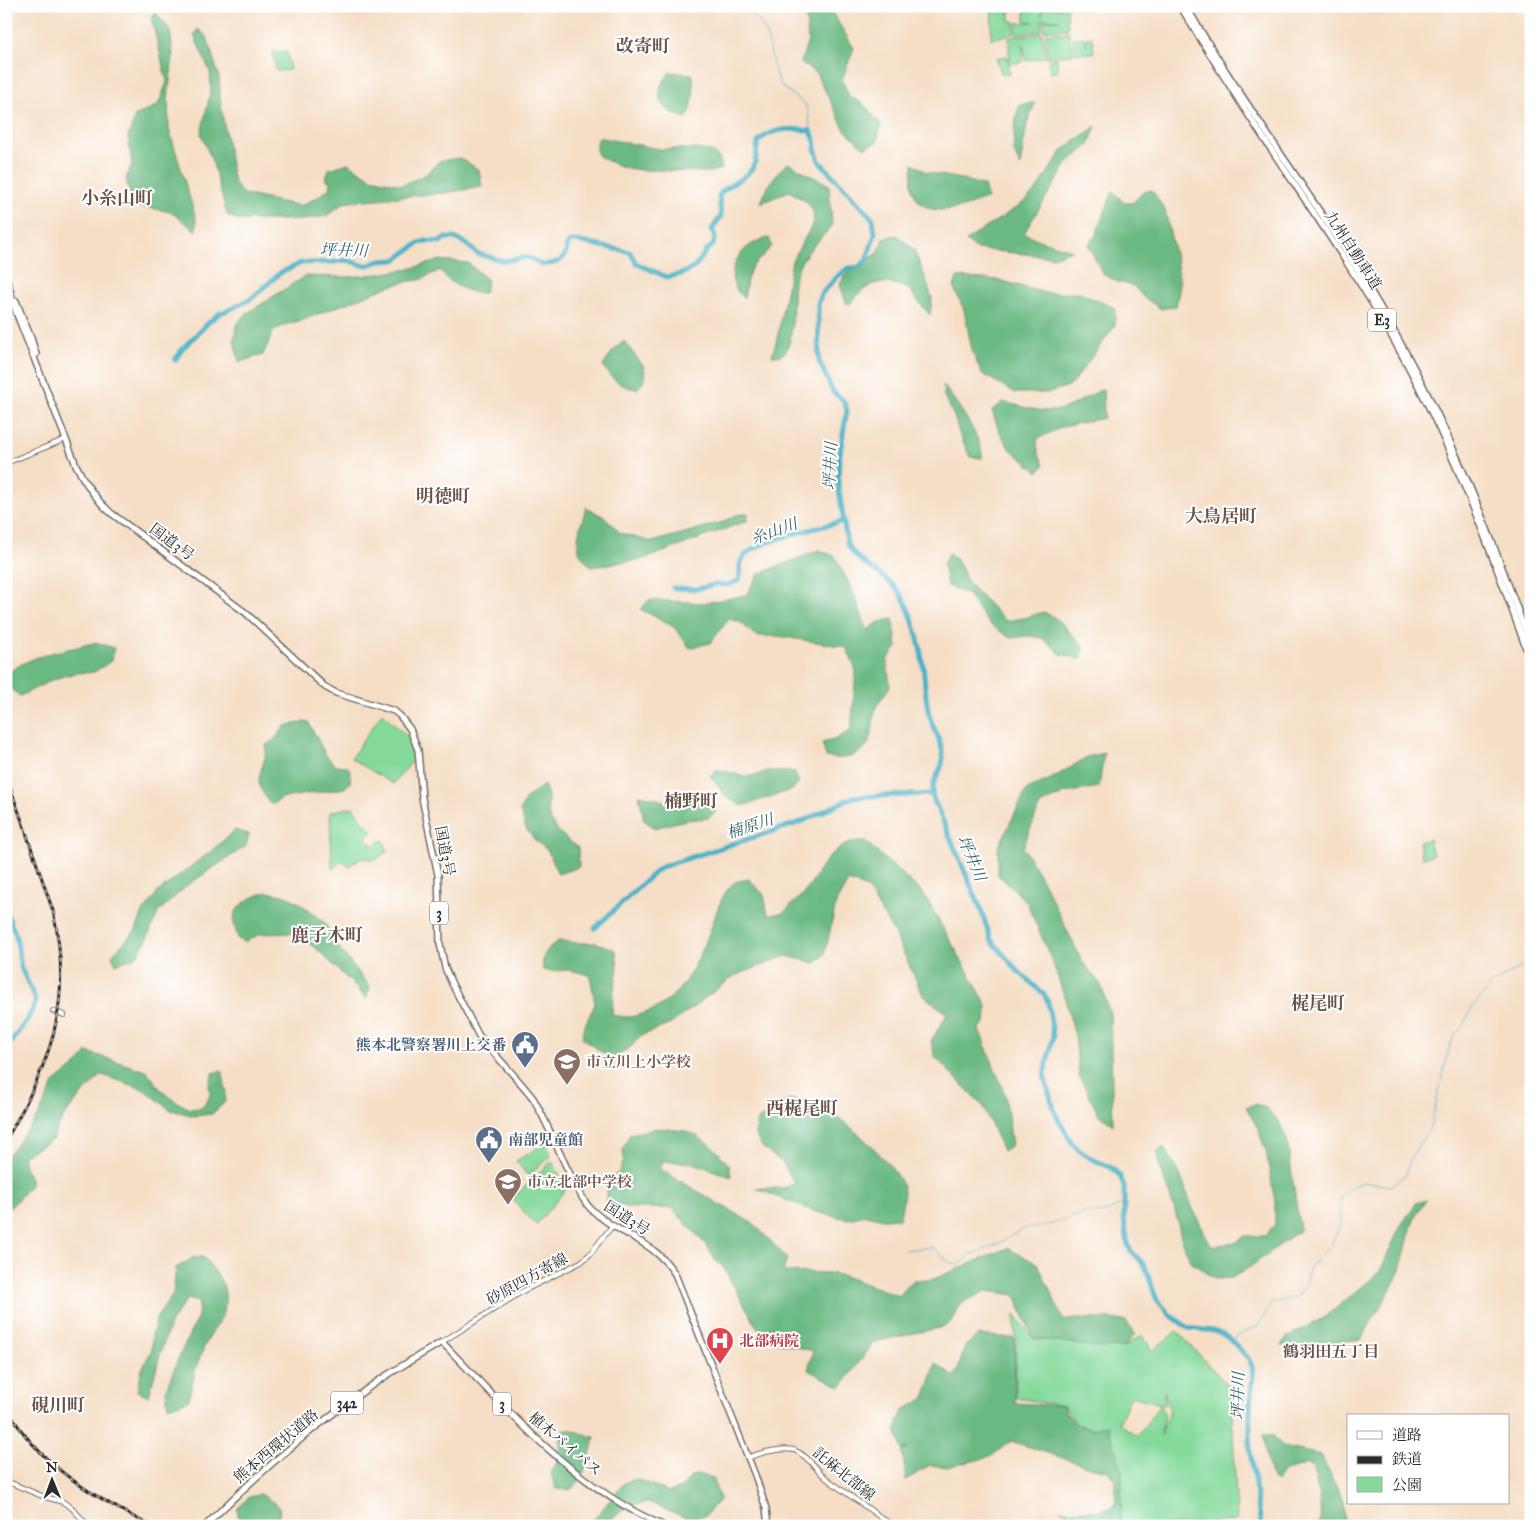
<svg xmlns="http://www.w3.org/2000/svg" width="1537" height="1532" font-family="'IM FELL Great Primer','Noto Serif JP',serif">
  <style>
    .green { fill: #84d99b; stroke: #588263; fill-rule: evenodd }
    .forest { fill: #6bb983; stroke: #4b7257 }
    .lines { fill: none; stroke-linecap: round; stroke-linejoin: round }
    .stream { stroke: #47b1c6; stroke-width: 1 }
    .river { stroke: #47b1c6; stroke-width: 5 }
    .secondary-casing { stroke: #726a61; stroke-width: 6 }
    .primary-casing { stroke: #726a61; stroke-width: 6 }
    .highway-casing { stroke: #726a61; stroke-width: 8 }
    .secondary { stroke: #fff; stroke-width: 4 }
    .primary { stroke: #fff; stroke-width: 4 }
    .highway { stroke: #fff; stroke-width: 5 }
    .rail-casing { stroke: #2b2b2b; stroke-width: 3 }
    .rail { stroke: #fff; stroke-width: 1; stroke-dasharray: 4; stroke-linecap: butt }
    .labels { text-anchor: middle; dominant-baseline: central; stroke-width: 4; stroke-linejoin: round; paint-order: stroke }
    .shield { fill: #fff; stroke: #6b6b6b; stroke-width: 1 }
    .shield-label { font-size: 14px; font-weight: bold; fill: #2b2b2b }
    .street-label { font-size: 15px; fill: #2b2b2b; stroke: #fff }
    .service-label { font-size: 15px; font-weight: bold; fill: #4e5e75; stroke: #fff; text-anchor: end }
    .education-label { font-size: 15px; font-weight: bold; fill: #785e54; stroke: #fff; text-anchor: start }
    .health-label { font-size: 15px; font-weight: bold; fill: #be3a42; stroke: #fff; text-anchor: start }
    .water-label { font-size: 16px; font-style: italic; fill: #366169; stroke: #fff }
    .neighbourhood-label { font-size: 16px; font-weight: bold; fill: #6b5349; stroke: #fff }
    .quarter-label { font-size: 18px; font-weight: bold; fill: #6b5349; stroke: #fff }
  </style>
  <rect width="100%" height="100%" fill="#fff"/>
  <filter id="ink" filterUnits="userSpaceOnUse"><feTurbulence type="fractalNoise" baseFrequency=".02" numOctaves="2"/><feDisplacementMap in="SourceGraphic" scale="10" xChannelSelector="R" yChannelSelector="G"/><feConvolveMatrix kernelMatrix="1 2 1 2 8 2 1 2 1" color-interpolation-filters="sRGB"/></filter>
  <filter id="wash" filterUnits="userSpaceOnUse"><feTurbulence type="fractalNoise" baseFrequency=".0096" numOctaves="4" result="noise"/><feDisplacementMap in="SourceGraphic" scale="20" xChannelSelector="R" yChannelSelector="G"/><feGaussianBlur stdDeviation="1.12" result="paint"/><feColorMatrix in="noise" values="0 0 0 0 0 0 0 0 0 0 0 0 0 0 0 0 0 1.4 0 .05"/><feComposite in="paint" operator="in"/></filter>
  <g filter="url(#wash)">
    <rect width="100%" height="100%" fill="#f5dec5"/>
    <path class="green" d="M992,7L1010,9V21H1014L1015,33L991,39Z
      M1025,7H1042V16L1044,8H1067L1068,29L1044,31L1043,21L1060,20L1042,19L1041,31L1017,34L1016,23L1034,22L1025,21Z
      M1069,32L1072,54L1048,58L1045,34Z
      M1042,33L1046,57L1026,61L1023,44V62L1009,64V37Z
      M1092,37L1094,53H1074L1073,38H1085L1087,47L1086,38Z
      M273,52H287L290,70L276,71Z
      M1007,56L1010,75L1002,74L996,58Z
      M1057,58L1058,71L1051,73L1048,61Z
      M382,713L408,737L415,758L393,784L351,758Z
      M353,807L363,822L373,831L365,839L372,845H375L383,840L388,851L375,860L362,858L348,866L342,860L332,870L330,812Z
      M1429,839L1433,855L1422,858L1419,842Z
      M546,1143L551,1156L528,1176L516,1161Z
      M552,1161L566,1189L536,1225L512,1199Z
      M1015,1315L1033,1338L1124,1347L1143,1335L1152,1351L1177,1331L1231,1389L1237,1521L1151,1526H1120L1122,1472L1091,1429L1076,1423L1064,1406L1016,1398ZM1164,1391L1170,1410L1160,1436L1165,1415L1160,1405L1137,1436L1119,1423L1131,1396L1165,1405Z"/>
    <path class="forest" d="M805,6H828L854,48L842,80L849,96L863,104L881,124L877,142L864,148L845,130L816,73L801,63L808,40Z
      M155,12L170,30L173,54L168,99L169,129L196,219V231L171,212L133,205L126,179L132,163L128,138L135,116L158,105L167,82L151,17Z
      M198,29L207,37L219,77L221,106L234,183L243,194L300,206L318,197L331,187L330,182L326,179L329,169L348,163L371,178L402,185L425,175L439,161L460,158L479,170L482,187L444,193L366,200L344,203L326,216L304,220H238L227,215L213,163L201,134L211,89L210,72L194,35Z
      M670,72L692,74C695,85 694,109 686,118L671,113L660,100V87Z
      M1035,103L1027,124L1020,166L1013,150L1016,116L1020,104Z
      M1096,126L1089,145L1067,164L1024,233L1042,241L1072,250L1054,257L976,249L966,241L1023,203L1036,190L1063,150Z
      M598,137L659,149H695L710,151L720,159L722,169L710,172L641,170L620,167L597,155L596,148Z
      M788,163L829,185L832,226C820,240 802,255 796,273C790,290 797,344 783,354C780,356 775,356 772,356L777,339L792,261L814,222L813,211L807,202L789,191L761,203C767,186 774,175 788,163Z
      M913,163L926,172L966,180L984,186L988,198C966,207 924,223 913,191C910,183 913,172 913,163Z
      M1152,190L1165,210L1176,259L1180,285L1176,306L1161,309L1143,297L1134,286L1118,282L1103,274L1088,245L1096,235L1113,191L1124,203H1133L1143,192Z
      M897,235L914,250L925,277L932,299L930,315L915,298L910,289C879,279 871,279 850,304L846,303L840,284L845,275L878,253L883,238Z
      M769,238L772,246L751,268L747,280L744,298C741,295 737,292 736,289C723,266 747,240 769,238Z
      M441,260L468,263L488,280L484,293C467,293 449,284 440,270L420,280L404,282L385,288L306,319L284,325L273,332L263,355L239,362L234,340L237,323L246,314L305,276L349,277L378,274L409,269Z
      M957,277L999,280L1045,293H1080L1115,308V326L1071,385L1048,393H1015L981,373L972,350L964,310L954,288Z
      M624,341L644,367L645,380L637,389C620,387 613,380 603,366L613,351Z
      M943,385C955,400 984,440 982,458L970,457L959,433L954,416L944,396Z
      M1103,389L1104,418L1062,427L1037,439L1038,452L1044,466L1038,472L1009,448L999,431L992,411L1003,402C1017,405 1039,412 1053,411C1070,409 1087,396 1103,389Z
      M586,507L606,518L620,533L652,542L723,522L736,515L748,513L747,521L644,559L591,567C587,562 580,556 579,550C575,536 583,521 586,507Z
      M819,550L835,556L856,598L867,630L879,622L893,619L897,647L887,660L890,687C886,693 880,699 877,706C872,717 874,730 870,740C862,758 843,760 826,757L822,743L834,740L851,730L856,670L846,647L778,636H756L740,622L729,619L710,643L690,648L674,627L640,609L649,600L705,603L746,595L759,574Z
      M949,553L959,563L968,583L1006,621L1024,618L1044,612L1057,619L1084,647L1081,659L1061,654L1042,638L1027,636L1010,638L991,625L981,614L969,595L947,586L943,564Z
      M96,642L114,648L111,661L94,672L75,673L54,679L20,696L6,686L8,673C33,653 67,651 96,642Z
      M308,721L325,754L335,765L347,766L351,772L350,783L345,788L282,798L272,805C247,777 266,775 266,745L275,739L285,726Z
      M1104,753L1099,787L1065,793L1040,805L1023,847L1045,885L1082,961L1101,985L1110,1013L1113,1125L1099,1115L1079,1076L1075,1036L1065,999L1053,963L1027,903L1013,888L998,875V848L1027,789L1053,778L1087,757Z
      M717,769L745,777L757,775L767,771L794,772L799,782L792,790L742,806L725,796L717,784L710,776Z
      M544,785C551,797 546,804 549,816C553,829 567,839 578,848L579,867L558,874L548,851L535,840L526,829L520,811L526,798Z
      M639,795L655,798L675,805L710,801L716,812L708,818L686,820L654,828L644,820Z
      M235,830L249,834L246,846L189,884L159,911L146,941L136,957L116,964L112,955L136,930L143,912L159,891L211,851Z
      M849,842H866L923,893L987,1005L985,1023L979,1029L1005,1094L1012,1145L1003,1151L983,1106L935,1057L931,1041L947,1014L923,995L895,935L867,888L848,881L836,903L825,954L816,963L786,956L734,976L671,1024L640,1036L632,1046L619,1055L610,1058L582,1038L585,1025L595,1004L590,975L569,970L551,971L543,970C541,955 546,950 558,941L580,943H597L616,950L618,969L613,994L612,1015C619,1016 628,1018 635,1016C682,1006 699,960 714,920C718,908 723,891 734,883C737,880 745,880 749,879L764,895L768,915L783,913L805,892L829,856Z
      M267,892L284,895L300,903L324,922L337,945L370,987L366,999L358,989L319,951L296,933L260,934L245,942L238,939C237,933 233,925 234,919C235,903 255,896 267,892Z
      M87,1052L147,1071L160,1089L175,1101L190,1109L202,1108L210,1096L209,1084L213,1073L222,1070L226,1090L225,1102L212,1114L195,1116L171,1110L143,1089L102,1075C85,1091 59,1117 53,1139L23,1156L25,1168L32,1183L11,1207H6V1158L38,1116L55,1082L80,1062Z
      M788,1099C794,1100 801,1099 807,1100C831,1105 901,1167 904,1191C904,1199 901,1210 900,1218L883,1219L866,1215L848,1219L816,1212L755,1188H783L795,1184L782,1162L763,1148L755,1135L758,1120Z
      M1255,1104L1267,1108L1279,1122L1287,1140L1300,1230L1250,1267L1232,1278L1216,1279L1192,1263L1182,1242L1176,1214L1158,1161L1157,1152L1164,1147L1179,1172L1193,1209L1211,1246L1235,1243L1245,1236H1265L1275,1224V1202L1266,1151L1258,1129L1246,1107Z
      M658,1128L686,1131L697,1136L715,1149L729,1165L731,1177L693,1163L663,1161L660,1169L755,1225L787,1258L783,1272L829,1273L844,1276L899,1296L913,1280H931L1007,1248L1038,1264L1063,1319H1109L1126,1321L1135,1335L1124,1347L1102,1348L1033,1338L1015,1295L986,1291L962,1303L950,1323L939,1328L874,1342L841,1387L808,1370L813,1351L777,1342L758,1329L723,1267L715,1260L707,1246L672,1208H630L606,1202L607,1181L619,1172L624,1160L623,1149L630,1134Z
      M1427,1200C1407,1219 1408,1255 1396,1279C1386,1299 1373,1319 1361,1339L1300,1347L1281,1345L1287,1337L1325,1317L1379,1273L1400,1227L1416,1203Z
      M194,1257H203C222,1278 233,1293 219,1322C216,1328 210,1334 207,1341C198,1359 192,1380 189,1400L168,1407L166,1390L178,1359L198,1316L199,1302L187,1299L171,1322L162,1348L149,1396L137,1391L142,1369L152,1349V1334L157,1317L173,1294L176,1268Z
      M978,1335L1014,1338L1015,1403L1064,1406C1065,1417 1080,1428 1091,1429C1096,1429 1103,1426 1108,1425L1122,1472L1120,1526C1102,1526 1074,1521 1060,1510L1099,1511L1115,1506L1116,1483L1108,1471L1090,1467L1011,1441L993,1455L977,1460L947,1467L930,1465L906,1480L902,1451L909,1448L902,1449L896,1429L903,1410L924,1399L936,1363L954,1377L958,1370L965,1346Z
      M563,1429C574,1429 584,1435 595,1437C591,1450 583,1487 568,1490C564,1490 560,1489 556,1489L551,1473L557,1462Z
      M1263,1435H1273L1283,1447L1321,1455L1343,1501L1345,1526H1318C1325,1513 1315,1483 1313,1468L1308,1464L1283,1472L1277,1482L1272,1479L1266,1455Z
      M698,1474L713,1478L720,1499L706,1515L689,1519L651,1503L629,1505L604,1526H583L595,1518L624,1483L636,1479L669,1492L682,1488L689,1478Z
      M261,1494L280,1507L278,1526H240L237,1509L249,1497Z"/>
    <g class="lines">
      <path class="stream" d="M742,6L762,25L766,33L776,76L783,88L805,104L808,112L811,131
        M904,1250L932,1247L949,1262L960,1265L972,1254L992,1247L1023,1229L1045,1226L1088,1212L1100,1214L1124,1204
        M1232,1340L1239,1335L1258,1326L1272,1303L1297,1297L1304,1287L1308,1273L1312,1264L1331,1245L1341,1223L1340,1203V1197L1343,1193L1357,1184L1362,1182L1390,1186L1406,1175L1411,1157L1430,1128L1449,1049L1454,1036L1462,1027L1472,1008L1493,983L1518,969L1531,963"/>
      <path class="river" d="M175,360L183,348L210,321L220,313L231,309L252,298L280,273L301,263L334,262L347,260L362,265H369L379,261L395,260L419,243L426,241L440,242L445,238H455L465,243L478,254L504,261L526,257L532,259L541,265C556,264 567,261 567,245L571,241H577L630,252L636,263L642,266L667,277L681,274L695,267L706,251L713,245L715,237L712,229L721,216L719,195C729,182 748,180 755,163C757,156 756,149 758,142C771,127 793,128 811,131L816,144L815,148L819,161L873,219L875,234L866,261L859,267L848,268L839,275L822,293L818,304L819,361L833,392L843,400L847,410L839,459L838,483L847,543C860,569 893,575 905,602C915,622 920,643 923,665C925,681 925,698 929,714C933,729 943,742 943,758C943,772 929,780 933,798L980,907L991,940L1018,971L1044,994L1048,1002L1053,1036L1044,1076L1056,1115L1072,1143L1080,1151L1092,1159L1112,1168L1120,1176L1124,1186V1219L1128,1246L1131,1251L1145,1266L1156,1298L1169,1314L1188,1328L1214,1331L1228,1337L1248,1358L1252,1366L1253,1375L1250,1405V1451L1261,1526
        M673,588L696,589L717,584L728,585L739,580C742,571 737,567 743,558C755,540 822,527 844,521
        M6,912L16,935L21,968L35,998V1004L27,1020L6,1049
        M595,928L657,870L664,866L801,822L853,797L932,794"/>
    </g>
  </g>
  <g filter="url(#ink)">
    <g class="lines">
      <defs>
        <path id="secondary" d="M6,463L66,439
          M53,1011L64,1015
          M442,1342L523,1291L581,1262L589,1255L613,1225
          M748,1458C758,1453 783,1447 794,1450C807,1455 816,1469 826,1478C848,1495 871,1510 893,1526"/>
        <path id="primary" d="M6,1481L42,1496L63,1502L72,1508L88,1526"/>
        <path id="highway" d="M1180,6C1207,50 1234,94 1263,137C1310,208 1360,278 1401,353C1455,451 1493,556 1531,662
          M1186,6C1250,117 1330,217 1392,328C1450,429 1492,537 1531,647
          M8,283L16,312L76,465C85,484 95,499 111,513L246,613L325,687L336,693L394,711L400,716L410,729L418,750L422,798L438,875L440,944L445,968L452,984L479,1036L524,1087L533,1098C547,1122 557,1149 570,1174C576,1186 581,1199 591,1209C618,1236 652,1238 675,1274L755,1475L766,1508L768,1526
          M16,301L31,338L36,354
          M205,1526C256,1475 312,1427 371,1386C394,1370 418,1356 442,1342C508,1411 574,1487 664,1526"/>
      </defs>
      <use href="#secondary" class="secondary-casing"/>
      <use href="#primary" class="primary-casing"/>
      <use href="#highway" class="highway-casing"/>
      <use href="#secondary" class="secondary"/>
      <use href="#primary" class="primary"/>
      <use href="#highway" class="highway"/>
      <defs>
        <path id="rail" d="M6,775L53,911C74,1003 51,1061 6,1140
          M6,1407C40,1467 92,1495 151,1526"/>
      </defs>
      <use href="#rail" class="rail-casing"/>
      <use href="#rail" class="rail"/>
    </g>
  </g>
  <defs>
    <symbol id="civic-pin" viewBox="-11 -11 22 30"><path d="M0 17L-7.5 6A9.5 9.5 0 1 1 7.5 6Z" fill="#5c6f8a" stroke="#fff"/><path d="M-.6-6.5H3V-4.5H.6V-3L4-1V1h2V6H-6V1h2V-1L-.6-3ZM-1.2 2.5V6h2.4V2.5Z" fill="#fff"/></symbol>
    <symbol id="school-pin" viewBox="-11 -11 22 30"><path d="M0 17L-7.5 6A9.5 9.5 0 1 1 7.5 6Z" fill="#8d6e63" stroke="#fff"/><path d="M0-5L7-2L0 1L-7-2ZM-4 1L0 2.5L4 1V4Q0 6-4 4Z" fill="#fff"/></symbol>
    <symbol id="hospital-pin" viewBox="-11 -11 22 30"><path d="M0 17L-7.5 6A9.5 9.5 0 1 1 7.5 6Z" fill="#e0444e" stroke="#fff"/><path d="M-5-5h3v3.5h4V-5h3V5h-3V1.5h-4V5h-3Z" fill="#fff"/></symbol>
  </defs>
  <g fill-rule="evenodd">
    <use href="#civic-pin" x="509" y="1029" width="32" height="43"/>
    <use href="#school-pin" x="551" y="1046" width="32" height="43"/>
    <use href="#civic-pin" x="473" y="1124" width="32" height="43"/>
    <use href="#school-pin" x="492" y="1166" width="32" height="43"/>
    <use href="#hospital-pin" x="704" y="1325" width="32" height="43"/>
  </g>
  <g class="labels">
    <g class="shield">
      <rect x="1368" y="308.5" width="28" height="23" rx="4"/>
      <rect x="430" y="901.5" width="18" height="23" rx="4"/>
      <rect x="331" y="1391.5" width="32" height="23" rx="4"/>
      <rect x="493" y="1392.5" width="18" height="23" rx="4"/>
    </g>
    <g class="shield-label">
      <text x="1382" y="320">E3</text>
      <text x="439" y="913">3</text>
      <text x="347" y="1403">342</text>
      <text x="502" y="1404">3</text>
    </g>
    <g class="street-label">
      <text transform="translate(1353 250) rotate(57)">九州自動車道</text>
      <text transform="translate(172 542) rotate(36)">国道3号</text>
      <text transform="translate(445 851) rotate(79)">国道3号</text>
      <text transform="translate(627 1218) rotate(32)">国道3号</text>
      <text transform="translate(527 1279) rotate(-29)">砂原四方寄線</text>
      <text transform="translate(565 1444) rotate(40)">植木バイパス</text>
      <text transform="translate(276 1446) rotate(-40)">熊本西環状道路</text>
      <text transform="translate(844 1474) rotate(39)">託麻北部線</text>
    </g>
    <g class="service-label">
      <text x="506" y="1045">熊本北警察署川上交番</text>
      <text x="508" y="1140" text-anchor="start">南部児童館</text>
    </g>
    <g class="education-label">
      <text x="586" y="1062">市立川上小学校</text>
      <text x="527" y="1182">市立北部中学校</text>
    </g>
    <g class="health-label">
      <text x="739" y="1341">北部病院</text>
    </g>
    <g class="water-label">
      <text transform="translate(344 250) rotate(2)">坪井川</text>
      <text transform="translate(830 466) rotate(-87)">坪井川</text>
      <text transform="translate(774 531) rotate(-20)">糸山川</text>
      <text transform="translate(750 826) rotate(-18)">楠原川</text>
      <text transform="translate(972 858) rotate(67)">坪井川</text>
      <text transform="translate(1238 1396) rotate(-89)">坪井川</text>
    </g>
    <g class="neighbourhood-label">
      <text x="1331" y="1351">鶴羽田五丁目</text>
    </g>
    <g class="quarter-label">
      <text x="643" y="46">改寄町</text>
      <text x="117" y="198">小糸山町</text>
      <text x="443" y="496">明徳町</text>
      <text x="1221" y="516">大鳥居町</text>
      <text x="691" y="801">楠野町</text>
      <text x="327" y="935">鹿子木町</text>
      <text x="1318" y="1003">梶尾町</text>
      <text x="802" y="1108">西梶尾町</text>
      <text x="58" y="1405">硯川町</text>
    </g>
  </g>
  <rect width="1537" height="1532" fill="none" stroke="#fff" stroke-width="25"/>
  <rect x="1347" y="1414" width="162" height="90" fill="#ffffff" stroke="#aaaaaa"/>
  <rect x="1357" y="1431" width="25" height="8" fill="#ffffff" stroke="#aaaaaa"/>
  <text x="1392" y="1440" font-size="15" fill="#2b2b2b">道路</text>
  <rect x="1357" y="1456" width="25" height="8" fill="#2b2b2b" stroke="#aaaaaa"/>
  <text x="1392" y="1464" font-size="15" fill="#2b2b2b">鉄道</text>
  <rect x="1357" y="1477" width="25" height="15" fill="#84d99b" stroke="#aaaaaa"/>
  <text x="1392" y="1490" font-size="15" fill="#2b2b2b">公園</text>
  <g transform="translate(52 1480) rotate(359)" stroke="#ffffff" stroke-width="4" paint-order="stroke">
  <path d="M0-4L9 19L0 12L-9 19Z" fill="#2b2b2b"/>
  <text y="-8" font-size="14" font-weight="bold" text-anchor="middle" fill="#2b2b2b">N</text>
  </g>
</svg>
